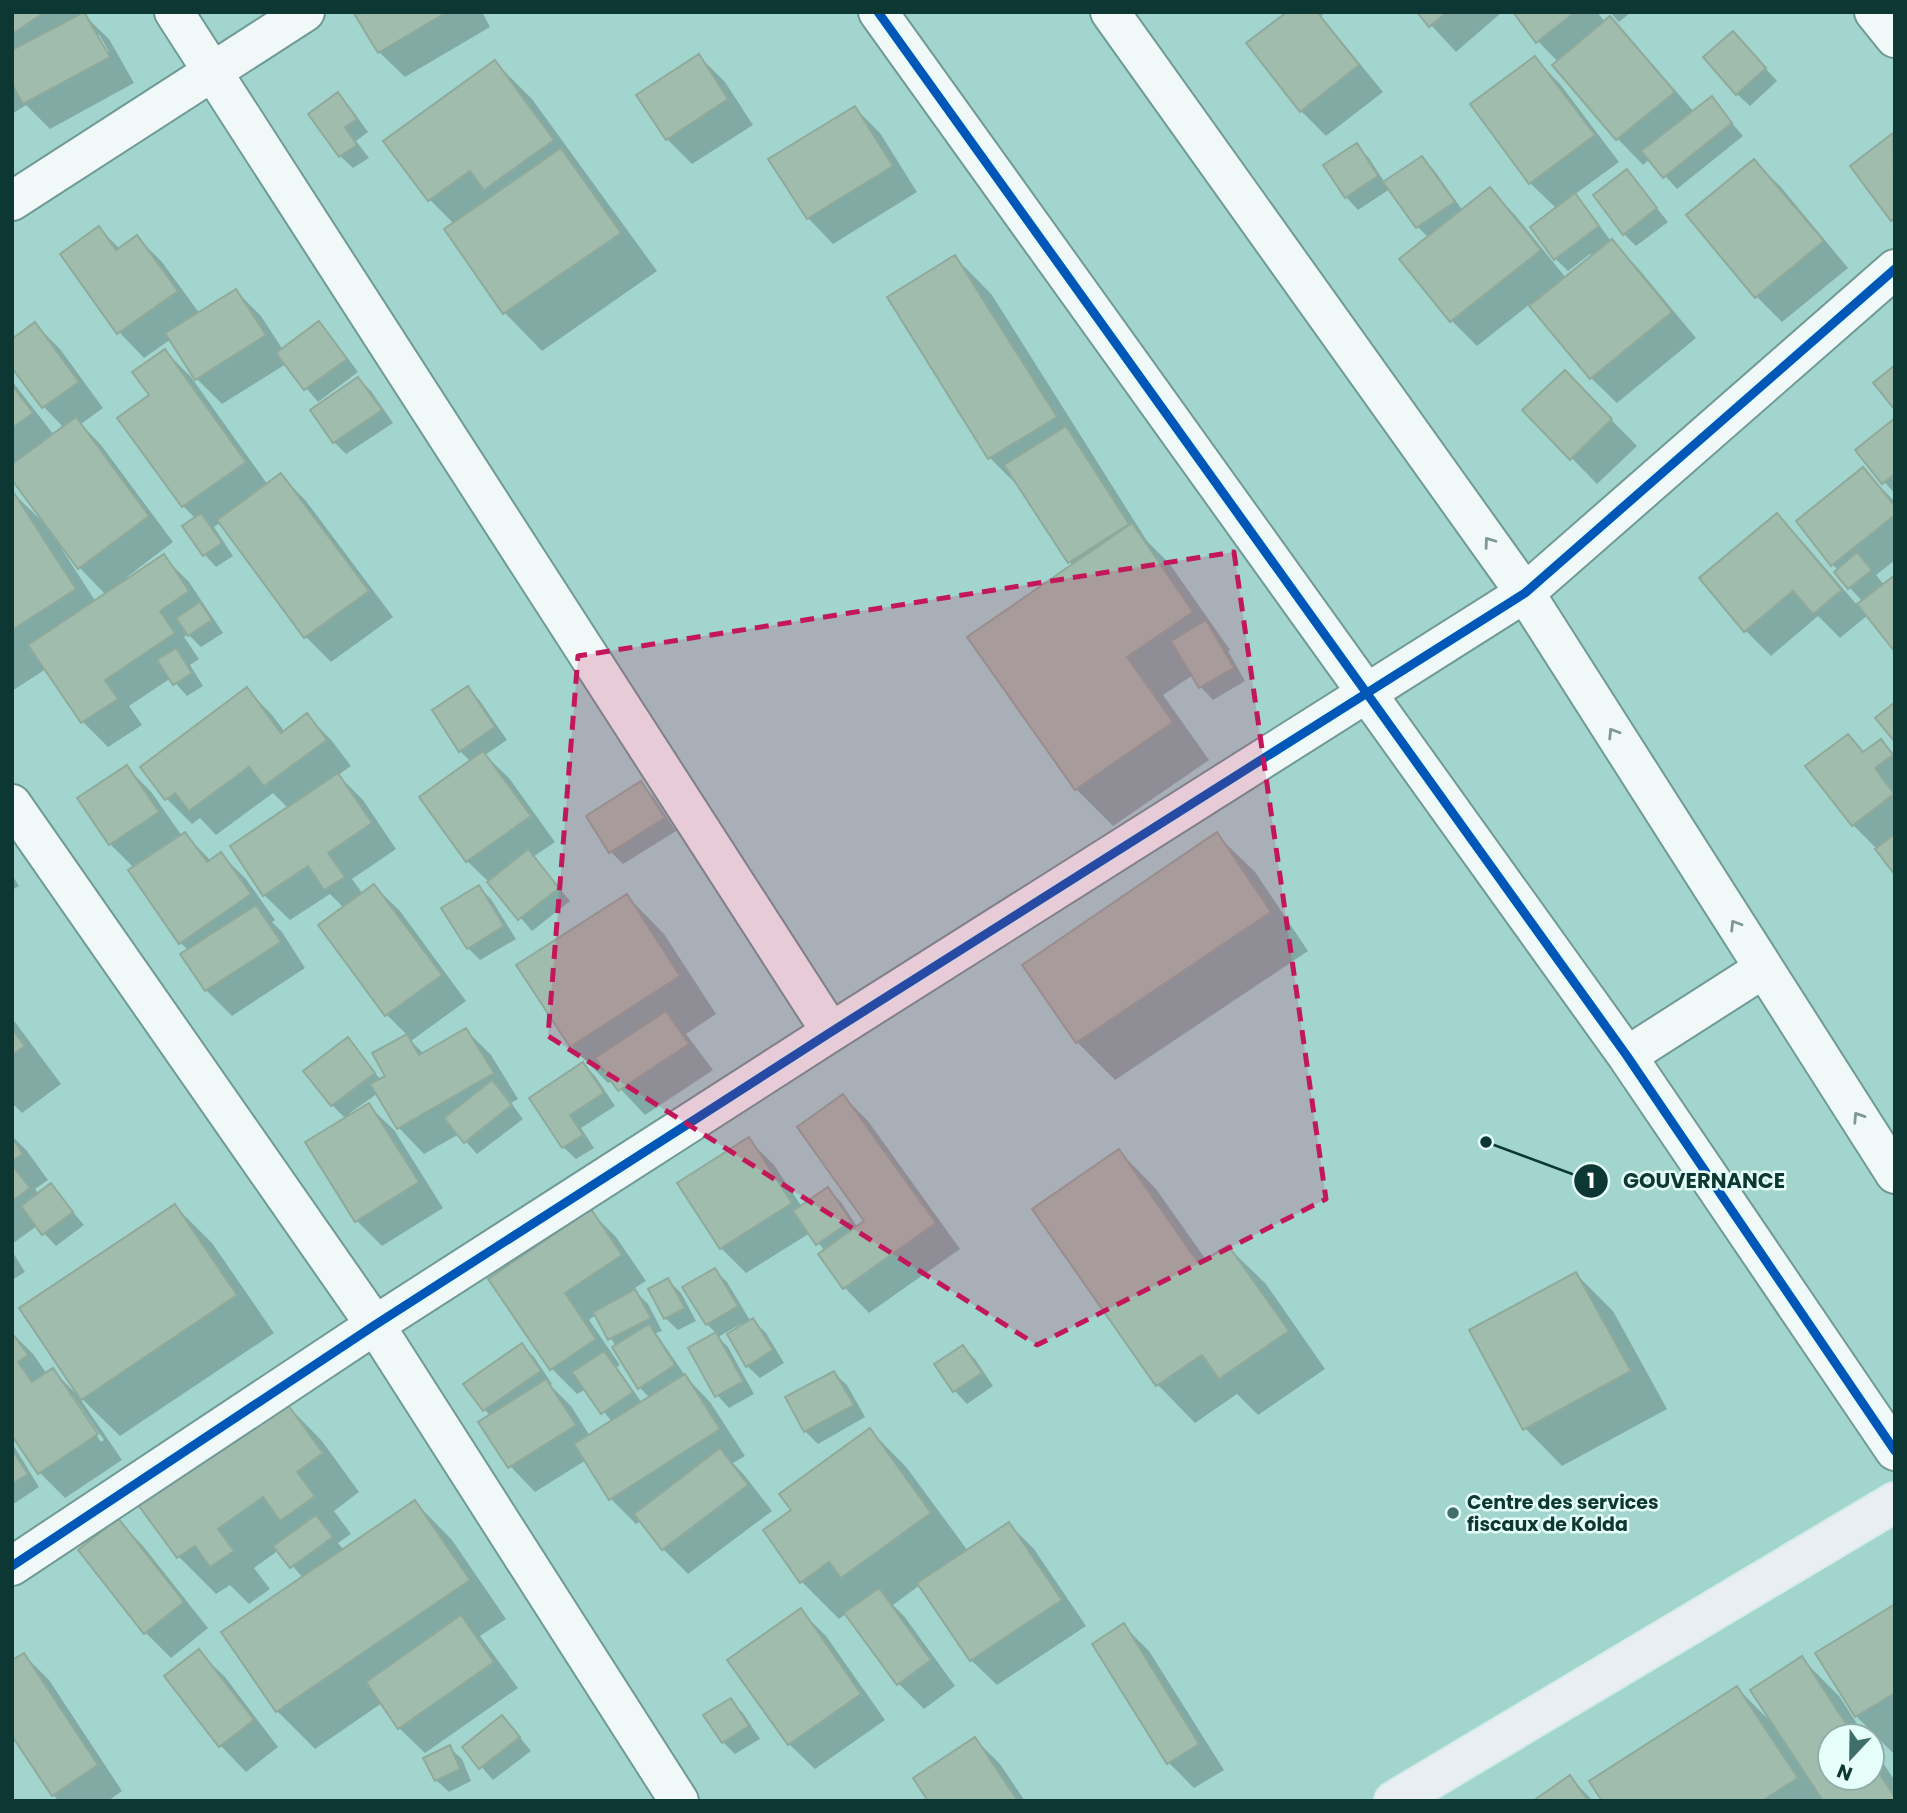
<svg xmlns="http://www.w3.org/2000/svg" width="1907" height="1813" font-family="Poppins,sans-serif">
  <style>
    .shadow { fill: #0003; fill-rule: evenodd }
    .building { fill: #a0bcac; stroke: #8faa9b; stroke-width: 2 }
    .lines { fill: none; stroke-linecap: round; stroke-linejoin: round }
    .minor-casing { stroke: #709a96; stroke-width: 42 }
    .major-casing { stroke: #d6ece9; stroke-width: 42 }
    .minor { stroke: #f1f9f8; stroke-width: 38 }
    .major { stroke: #e8eef1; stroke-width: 38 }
    .cycleway-casing { stroke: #e5fefa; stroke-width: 13 }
    .cycleway { stroke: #0057b8; stroke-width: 9 }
    .oneway { stroke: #7f9895 }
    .marked { fill: #c2185b; fill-opacity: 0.2; stroke: #c2185b; stroke-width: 5; stroke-dasharray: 14 9; stroke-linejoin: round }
    .poi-dot { fill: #426e69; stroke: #e5fefa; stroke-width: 2.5 }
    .labels { text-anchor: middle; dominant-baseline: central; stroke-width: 5; stroke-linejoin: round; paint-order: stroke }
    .poi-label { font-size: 19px; font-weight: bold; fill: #0d3732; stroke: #e5fefa; text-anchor: start }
    .leader { fill: none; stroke: #0d3732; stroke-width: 2.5 }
    .callout-dot { fill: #0d3732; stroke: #e5fefa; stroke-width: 2.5 }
    .mark-label { font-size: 21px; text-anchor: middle; font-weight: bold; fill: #fff }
    .callout-label { font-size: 21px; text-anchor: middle; font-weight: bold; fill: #0d3732; stroke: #e5fefa; stroke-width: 5; stroke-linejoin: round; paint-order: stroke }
  </style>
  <rect width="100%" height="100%" fill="#a3d5cf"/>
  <path class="shadow" d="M12,12L83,14L109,39L134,83L50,129L26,105L12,114ZM99,34L109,52H108L96,36Z
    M355,12H482L490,27L405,77L379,52Z
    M1290,12H1326L1321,16L1383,92L1326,136L1301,111Z
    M1419,12H1502L1456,52Z
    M1515,12H1597L1605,22L1610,18L1635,44L1694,112L1711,99L1743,136L1677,189L1650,159L1643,165L1618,139L1555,65L1558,62L1538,41Z
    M1610,12H1631L1619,22Z
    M1745,46L1777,81L1750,106L1737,94Z
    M699,56L725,82L753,125L692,164L667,139Z
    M1535,58L1560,84L1619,162L1574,195L1587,208L1610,240L1637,267L1696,338L1617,403L1591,378L1530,304L1477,346L1452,321L1429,238L1418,227L1390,189L1358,210L1346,197L1326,166L1357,146L1369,158L1385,183L1422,158L1434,170L1463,211L1490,189L1515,215L1566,278L1592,257L1590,254L1568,271L1556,259L1533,227L1557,209L1530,183Z
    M495,62L532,99L657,271L542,351L505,313L446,230L454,224L430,200L385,141Z
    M338,94L350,107L368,132L356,141L369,158L353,168L340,156Z
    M855,108L880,133L917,192L833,244L808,218Z
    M1893,136L1895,137V222L1852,167Z
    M1754,161L1780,186L1848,268L1782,322L1757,297Z
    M1627,171L1668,222L1636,246L1624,234Z
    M99,228L120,249L137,237L162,262L200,314L236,291L261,316L283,350L319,324L331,336L358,372L318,402L286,364L222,404L197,379L171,339L144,358L119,332Z
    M955,257L992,295L1147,541L1169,563L1230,650L1228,651L1245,681L1213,700L1201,687L1193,675L1163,695L1209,760L1113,826L1076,789L1073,566L1023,491L990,458Z
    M35,324L60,349L103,408L81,424L101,445L173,542L127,577L129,579L163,556L189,582L223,633L201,647L188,634L184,637L199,659L190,665L203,686L187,696L171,678L129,706L142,725L108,747L83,722L46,669L12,691V492L43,522L45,521L12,477V381L54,435L64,428L44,407L12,365ZM63,546L80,568L106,595L96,602L61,548Z
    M165,351L191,377L268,485L281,475L306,501L393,617L331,662L306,637L221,522L214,527L233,556L216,567L204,554L196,519L183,506L152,396Z
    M358,379L371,391L393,423L346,454L334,442Z
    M1590,398L1637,446L1597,484L1525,410Z
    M1895,420V494L1857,450Z
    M1863,469L1895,502V560L1876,575L1884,585L1868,615L1840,638L1818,616L1771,656L1746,631L1702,578L1777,515L1802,541L1858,606L1863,602L1836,573L1839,571L1832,564Z
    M468,688L480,701L507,740L485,755L509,778L555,842L533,857L570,901L532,931L493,886L467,861L471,762L460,751Z
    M247,689L272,715L285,732L307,715L332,741L351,766L338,775L363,800L396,849L352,879L363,894L374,886L400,911L466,1001L411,1041L424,1054L466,1030L491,1055L518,1099L511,1103L523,1119L477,1154L459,1134L424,1154L399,1128L378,1093L350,1113L351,1116L368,1105L394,1130L443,1208L382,1246L357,1221L307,1143L346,1119L332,1105L348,1040L381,1080L388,1076L407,1035L387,1015L344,908L330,894L290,920L264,895L288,808L273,793L216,835L200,818L192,824L167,799L143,767Z
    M1848,736L1864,753L1881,741L1895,755V872L1878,850L1853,825Z
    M127,767L152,793L182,836L185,834L211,861L221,854L246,879L275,920L272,922L282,932L305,968L232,1016L206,990L183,955L189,951L180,942L134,868L110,844Z
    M641,784L653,796L676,831L623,864L611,852Z
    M1217,835L1255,872L1308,951L1115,1080L1077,1042L1025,965Z
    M12,875L19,886L12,890Z
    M479,887L491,899L516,939L480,960L468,948Z
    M627,896L664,934L716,1014L686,1034L713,1070L645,1115L613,1081L608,1083L571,1046Z
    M12,1018L61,1084L22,1113L12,1103Z
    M583,1064L595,1076L615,1106L581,1128L594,1148L576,1159L563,1147L531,1098Z
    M843,1096L868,1121L960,1249L869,1313L844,1287L825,1251L810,1233L746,1273L721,1248L749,1140L774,1165L802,1207L828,1189L841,1202L858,1228L867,1222Z
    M12,1136L27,1151L48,1180L35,1189L39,1194L51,1186L84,1225L56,1246L37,1226L12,1244Z
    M1119,1151L1156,1189L1207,1261L1228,1247L1266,1284L1325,1369L1258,1415L1237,1394L1195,1423L1158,1385L1034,1210Z
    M175,1206L212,1243L274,1333L120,1436L82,1399L81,1400L122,1460L65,1498L40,1473L12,1433V1333L33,1354L47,1374L53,1370L78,1396ZM70,1397H74L104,1440L101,1442Z
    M590,1211L616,1237L646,1281L633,1289L648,1304L662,1331L656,1333L686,1377L710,1402L745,1456L733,1463L745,1476L772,1511L688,1574L663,1549L641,1521L636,1524L611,1499L586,1460L535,1492L510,1466L490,1416L465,1384L522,1345L534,1357L552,1384L550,1385L571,1406L590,1436L612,1422L586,1389L577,1394L552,1369L490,1280ZM597,1314L640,1388L650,1398L642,1403L617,1367L620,1365L589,1320Z
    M12,1251L25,1272L12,1280Z
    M715,1270L727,1282L751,1322L753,1320L766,1333L784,1363L760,1378L747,1366L741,1324L718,1337L728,1347L754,1394L729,1408L717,1395V1334L707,1324Z
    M1576,1274L1613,1311L1667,1409L1562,1466L1525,1428Z
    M668,1280L681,1293L696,1321L678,1330L665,1318Z
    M962,1347L975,1359L993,1386L967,1404L955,1391L937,1365Z
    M834,1373L847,1385L865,1417L818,1444L805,1431Z
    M285,1403L322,1441L359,1492L334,1511L351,1534L338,1543L344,1550L415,1502L452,1540L506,1619L480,1636L518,1688L425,1753L399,1728L382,1703L315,1749L277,1711L303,1578L279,1550L254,1568L270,1589L249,1604L230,1585L216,1594L179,1557Z
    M870,1430L907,1468L968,1551L1009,1524L1034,1549L1086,1626L997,1685L971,1660L920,1585L893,1605L904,1616L955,1686L924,1709L898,1683L846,1614L839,1619L802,1582L793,1511Z
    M12,1443L39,1487L12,1505Z
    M118,1520L143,1546L208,1628L171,1658L145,1632Z
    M1895,1606V1753L1894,1754L1856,1716L1817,1654Z
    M801,1611L826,1636L885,1720L815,1769L789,1744Z
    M1124,1626L1149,1651L1224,1770L1194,1788L1168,1762Z
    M199,1652L225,1677L278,1747L246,1772L221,1746L167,1677Z
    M24,1655L49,1680L122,1791L108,1801H59L53,1795Z
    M1801,1658L1839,1696L1865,1736H1830V1778H1872V1746L1895,1781V1801H1604L1737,1688L1772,1723Z
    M730,1700L743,1713L760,1739L735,1754L723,1742Z
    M514,1730L531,1751L493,1780L464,1747Z
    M975,1739L1000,1764L1025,1801H930Z
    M449,1747L462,1759L471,1781L449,1792L436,1780Z
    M1570,1777L1593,1801H1536Z"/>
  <path class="building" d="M12,12H45L12,34Z
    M84,12L110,57L23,104L12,84V50Z
    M353,12H447L378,53Z
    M1287,12H1317L1359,65L1300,112L1246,43Z
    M1417,12H1447L1429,27Z
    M1513,12H1575L1536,43Z
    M1610,16L1675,92L1616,140L1552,65Z
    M1733,31L1766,68L1736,95L1703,57Z
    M699,54L728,99L666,140L636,95Z
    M1535,56L1595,135L1529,184L1470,104Z
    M495,60L554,140L484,190L470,171L428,201L383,141Z
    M338,92L357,119L345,127L357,145L339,157L308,114Z
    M1712,96L1732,123L1663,178L1641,151Z
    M855,106L893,166L807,219L768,159Z
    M1893,133L1895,218L1891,221L1850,166Z
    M1357,143L1378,176L1345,198L1323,165Z
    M561,148L621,233L503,314L444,229Z
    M1422,156L1455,202L1416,228L1383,182Z
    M1754,159L1824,241L1755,298L1686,215Z
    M1627,169L1657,208L1623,235L1593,195Z
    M1490,187L1541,250L1450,322L1399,259Z
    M1575,193L1599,226L1554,260L1530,227Z
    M99,226L116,250L137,235L178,291L117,334L60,254Z
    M1612,239L1672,312L1590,379L1529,306Z
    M955,255L1057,417L988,459L887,297Z
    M236,289L266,335L195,380L165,333Z
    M319,321L347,359L304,390L276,353Z
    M35,322L79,382L42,408L12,368V339Z
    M165,349L246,462L182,507L117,418L149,395L132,372Z
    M1895,365V410L1873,383Z
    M1565,370L1612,419L1570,460L1522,410Z
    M358,377L382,410L333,443L310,410Z
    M12,385L33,413L12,428Z
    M76,417L149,516L78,569L12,480V464Z
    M1895,418V474L1882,484L1855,450Z
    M1066,426L1129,524L1068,563L1004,465Z
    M1863,467L1895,506V515L1831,566L1796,521Z
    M281,473L369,591L304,638L217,520Z
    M12,490L76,589L12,630Z
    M201,513L222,543L203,556L182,526Z
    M1777,513L1842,590L1813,614L1793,591L1744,632L1699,578Z
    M1132,523L1193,612L1127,657L1173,722L1075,790L967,637Z
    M1857,552L1872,570L1848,589L1834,572Z
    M164,554L189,591L160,611L175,633L105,680L118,699L81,723L28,645Z
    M1895,575V652L1857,604Z
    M200,602L212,620L188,636L176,618Z
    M1206,620L1234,668L1199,688L1171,641Z
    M176,648L192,673L173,685L157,660Z
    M468,686L495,727L459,752L432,710Z
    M247,687L281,733L307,713L327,740L264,786L249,767L189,811L175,793L165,800L140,767Z
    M1895,702V742L1875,718Z
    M1848,734L1863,752L1881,739L1893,755L1875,768L1894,794L1852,826L1805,766Z
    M483,751L531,816L466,862L419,797Z
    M127,765L159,812L109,845L77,798Z
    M338,773L372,823L328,853L345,877L324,890L308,866L263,896L230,846Z
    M641,781L665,818L609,853L586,816Z
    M185,832L207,862L221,852L251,894L179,944L128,870Z
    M1217,832L1271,912L1076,1043L1022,965Z
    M1895,834V875L1875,849Z
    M528,849L559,888L518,920L487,882Z
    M374,884L442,975L385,1016L318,925Z
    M479,885L504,926L467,949L441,908Z
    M627,894L680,976L570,1047L516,965Z
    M256,905L281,942L205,991L180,954Z
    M666,1011L689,1044L618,1091L595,1058Z
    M466,1028L494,1073L397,1129L370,1084L385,1076L372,1053L407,1034L419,1055Z
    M12,1029L25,1046L12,1055Z
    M348,1037L375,1073L331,1106L303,1071Z
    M583,1062L604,1093L570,1115L583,1135L562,1148L529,1098Z
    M492,1080L512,1105L464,1143L444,1118Z
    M843,1094L936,1223L843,1289L818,1254L864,1221L797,1127Z
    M369,1103L419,1182L355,1222L305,1142Z
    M749,1137L792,1203L720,1249L677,1183Z
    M12,1138L23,1154L12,1161Z
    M1119,1149L1199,1264L1228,1245L1289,1331L1219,1379L1202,1355L1156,1386L1032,1209Z
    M12,1165L30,1188L12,1201Z
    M51,1183L73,1212L42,1235L21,1206Z
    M828,1187L851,1221L816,1245L793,1211Z
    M175,1204L237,1295L81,1400L19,1308Z
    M591,1209L622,1255L565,1293L596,1339L550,1370L488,1279Z
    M715,1268L738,1306L706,1325L682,1287Z
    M1576,1272L1631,1371L1523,1430L1469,1330Z
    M668,1278L685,1308L664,1319L648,1289Z
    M635,1289L651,1318L608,1340L593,1312Z
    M753,1318L773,1350L746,1367L727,1334Z
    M649,1324L675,1365L638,1389L612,1347Z
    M716,1332L743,1381L715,1397L688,1348Z
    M12,1333L28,1355L18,1362L32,1382L53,1368L98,1434L38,1474L12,1436Z
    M522,1343L541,1371L483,1411L463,1384Z
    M963,1345L982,1373L953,1392L934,1364Z
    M604,1351L633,1392L601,1414L572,1372Z
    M834,1371L854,1405L804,1432L785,1397Z
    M685,1374L720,1429L609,1500L574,1444Z
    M546,1379L576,1425L508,1468L478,1422Z
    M285,1401L323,1453L297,1472L315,1496L280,1521L263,1497L218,1529L234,1551L210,1567L195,1546L177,1558L139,1506Z
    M870,1428L931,1513L841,1578L829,1562L800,1583L763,1530L791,1510L779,1494Z
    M720,1448L748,1485L662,1550L634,1514Z
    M12,1450L28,1474L12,1484Z
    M415,1500L470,1580L276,1712L221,1632Z
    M316,1515L333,1537L290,1568L273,1546Z
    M118,1518L184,1602L144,1634L78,1550Z
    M1009,1522L1062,1600L970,1661L917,1583Z
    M879,1588L931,1660L897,1685L844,1613Z
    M1895,1604V1693L1855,1717L1815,1653Z
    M801,1608L861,1694L788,1745L727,1660Z
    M461,1615L494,1662L398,1729L366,1682Z
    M1124,1623L1199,1744L1167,1764L1092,1644Z
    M199,1649L254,1720L219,1747L164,1676Z
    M24,1653L98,1765L52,1796L12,1736V1660Z
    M1802,1656L1854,1736H1830V1778H1872V1763L1895,1797V1801H1823L1750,1690Z
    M1737,1686L1798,1778L1762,1801H1602L1589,1781Z
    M731,1698L749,1726L722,1743L703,1715Z
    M502,1715L520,1737L479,1769L462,1747Z
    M975,1737L1018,1801H928L913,1778Z
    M450,1745L460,1769L435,1781L423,1758Z
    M1570,1775L1588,1801H1533Z"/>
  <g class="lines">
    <defs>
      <path id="minor" d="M174,12L831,1032
        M878,12L1627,1056L1895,1451
        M1110,12L1525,593L1895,1174
        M1874,12L1895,38
        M12,201L305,12
        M12,804L375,1325L679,1801
        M1627,1056L1763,969
        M12,1566L375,1325L831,1032L1525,593L1895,269"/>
      <path id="major" d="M1394,1801L1895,1502"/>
    </defs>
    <use href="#minor" class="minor-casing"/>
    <use href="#major" class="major-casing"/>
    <use href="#minor" class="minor"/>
    <use href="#major" class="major"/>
    <defs>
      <path id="cycleway" d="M878,12L1627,1056L1895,1451
        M12,1566L375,1325L831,1032L1525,593L1895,269"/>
    </defs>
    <use href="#cycleway" class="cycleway-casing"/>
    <use href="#cycleway" class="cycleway"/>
  </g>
  <defs><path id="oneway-chevron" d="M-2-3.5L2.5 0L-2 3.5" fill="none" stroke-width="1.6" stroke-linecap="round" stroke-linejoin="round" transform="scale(1.75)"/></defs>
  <g class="oneway">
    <use href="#oneway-chevron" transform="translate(1489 542) rotate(-126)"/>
    <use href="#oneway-chevron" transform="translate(1613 733) rotate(-122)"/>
    <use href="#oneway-chevron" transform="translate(1735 925) rotate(-122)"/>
    <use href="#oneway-chevron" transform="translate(1858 1117) rotate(-123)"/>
  </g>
  <path class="marked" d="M1234,552L1326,1199L1037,1345L548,1036L578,656Z"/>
  <circle class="poi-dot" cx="1453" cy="1513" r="7"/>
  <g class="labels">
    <g class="poi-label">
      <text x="1467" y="1502">Centre des services<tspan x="1467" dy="22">fiscaux de Kolda</tspan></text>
    </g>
  </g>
  <path class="leader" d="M1486 1142L1591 1181"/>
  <g class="callout-dot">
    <circle cx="1486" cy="1142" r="7"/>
    <circle cx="1591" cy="1181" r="18"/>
  </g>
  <g class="mark-label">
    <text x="1591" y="1188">1</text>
  </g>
  <g class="callout-label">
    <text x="1704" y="1188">GOUVERNANCE</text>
  </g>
  <rect width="1907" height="1813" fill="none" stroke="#0d3732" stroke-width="28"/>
  <g transform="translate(1851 1757) rotate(202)"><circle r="33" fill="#e5fefa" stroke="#8faeaa" stroke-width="2"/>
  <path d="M0-5L12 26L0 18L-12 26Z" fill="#426e69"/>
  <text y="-10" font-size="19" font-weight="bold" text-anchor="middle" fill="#0d3732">N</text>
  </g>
</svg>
